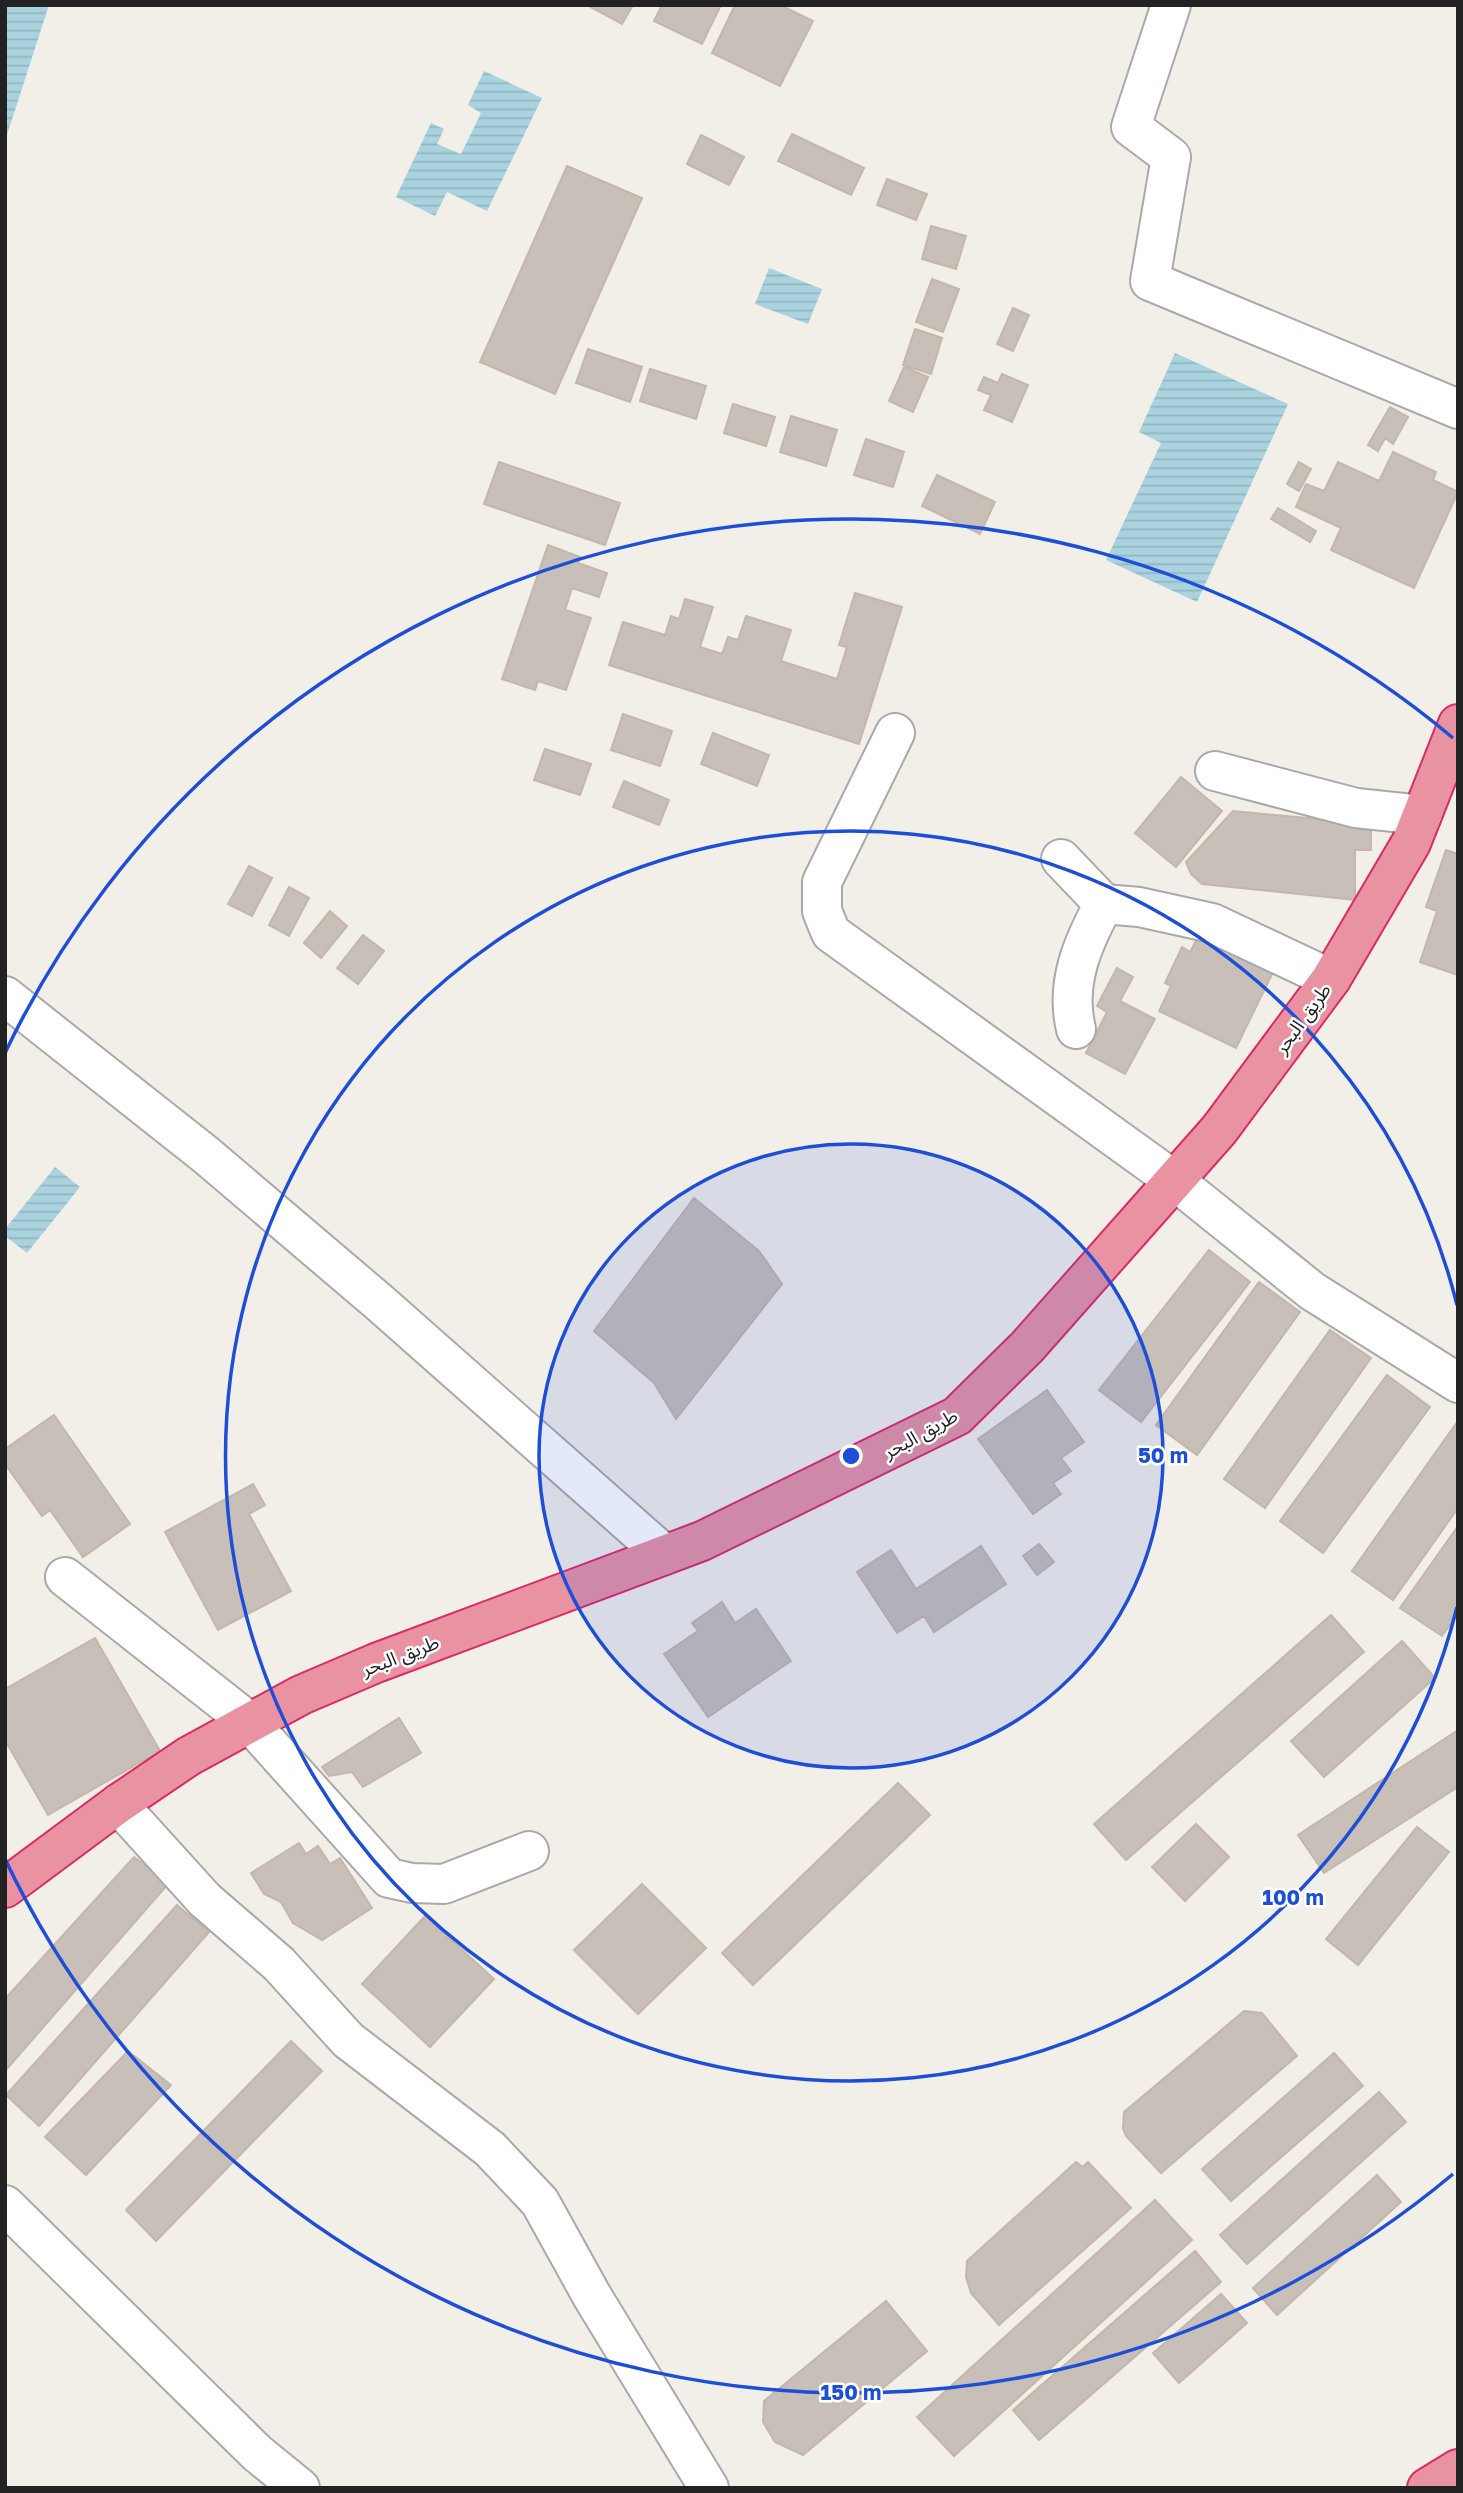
<svg xmlns="http://www.w3.org/2000/svg" width="1463" height="2493" font-family="'Golos Text','Noto Sans Arabic',sans-serif">
  <style>
    .water { fill: url(#water-rules) }
    .building { fill: #c7bfb8; stroke: #c4b6ab; stroke-width: 2 }
    .lines { fill: none; stroke-linecap: round; stroke-linejoin: round }
    .minor-casing { stroke: #a9a9a9; stroke-width: 42 }
    .highway-casing { stroke: #dc2a67; stroke-width: 42 }
    .minor { stroke: #fff; stroke-width: 38 }
    .highway { stroke: #e892a2; stroke-width: 38 }
    .ring { fill: none; stroke: #1d4ed8; stroke-width: 3.5 }
    .labels { text-anchor: middle; dominant-baseline: central; stroke-width: 5; stroke-linejoin: round; paint-order: stroke }
    .street-label { font-size: 19px; fill: #222; stroke: #fff }
    .centre { fill: #1d4ed8; stroke: #fff; stroke-width: 3.5 }
    .ring-label { font-size: 21px; text-anchor: middle; font-weight: bold; fill: #1d4ed8; stroke: #fff; stroke-width: 5; stroke-linejoin: round; paint-order: stroke }
  </style>
  <defs>
    <pattern id="water-rules" width="6" height="5" patternUnits="userSpaceOnUse" patternTransform="scale(1.75)"><rect width="6" height="5" fill="#aad3df"/><path d="M0 2.5h6" fill="none" stroke="#92b5bf"/></pattern>
  </defs>
  <rect width="100%" height="100%" fill="#f2efe9"/>
  <path class="water" d="M5,5H49L5,141Z
    M484,71L542,98L487,211L447,192L435,216L396,197L431,123L444,129L437,144L461,154L481,113L468,105Z
    M769,268L822,289L808,324L755,304Z
    M1175,353L1288,404L1197,602L1106,560L1161,443L1139,432Z
    M55,1167L80,1187L27,1253L5,1236V1229Z"/>
  <path class="building" d="M587,5H633L622,24Z
    M662,5H721L702,44L654,21Z
    M735,5H780L813,21L780,86L712,53Z
    M792,134L864,168L851,195L778,161Z
    M701,135L744,157L729,185L687,164Z
    M567,166L642,198L555,394L480,362Z
    M887,179L927,194L916,220L877,205Z
    M931,226L966,236L956,269L922,259Z
    M932,279L959,289L943,332L916,322Z
    M1013,308L1029,315L1013,351L997,344Z
    M915,329L942,338L931,374L903,365Z
    M588,349L642,367L630,402L576,383Z
    M904,367L928,377L913,412L889,401Z
    M650,369L706,386L696,419L640,401Z
    M1002,374L1028,385L1012,422L984,410L991,395L978,390L984,377L998,383Z
    M733,404L775,417L766,446L724,433Z
    M1390,407L1408,417L1393,444L1385,438L1378,451L1368,445Z
    M791,416L837,430L826,466L780,452Z
    M866,439L904,452L893,487L854,475Z
    M1393,452L1436,472L1433,480L1458,492L1414,588L1331,550L1341,528L1296,507L1306,484L1324,491L1338,462L1379,481Z
    M499,462L620,503L605,545L484,504Z
    M1299,462L1311,469L1299,491L1287,484Z
    M937,475L995,502L980,534L922,506Z
    M1278,508L1316,531L1310,542L1271,519Z
    M548,545L580,557L578,563L607,573L599,597L572,588L565,610L591,618L566,690L538,681L535,690L502,679Z
    M855,593L902,607L859,744L609,665L623,622L665,635L671,616L679,619L685,599L713,607L700,647L722,654L728,637L738,640L746,616L791,630L781,661L837,679L847,647L839,645Z
    M623,714L672,731L660,766L611,750Z
    M713,733L769,755L757,786L701,764Z
    M545,749L591,764L580,795L534,780Z
    M1181,777L1222,811L1176,867L1135,833Z
    M624,781L669,800L659,825L613,807Z
    M1233,811L1360,823L1361,829H1371V850H1355V900L1202,884L1191,874L1186,862Z
    M1446,850L1458,854V975L1420,962L1437,911L1426,907Z
    M249,866L272,878L252,916L228,904Z
    M289,887L309,898L289,936L269,925Z
    M330,911L347,926L321,958L304,943Z
    M1200,933L1275,968L1236,1048L1159,1011L1171,986L1165,983L1182,947L1190,952Z
    M363,935L384,951L358,984L337,968Z
    M1117,968L1133,977L1120,1001L1155,1019L1125,1074L1086,1053L1107,1012L1097,1006Z
    M694,1198L759,1251L782,1284L676,1419L654,1383L594,1331Z
    M1209,1250L1250,1282L1141,1422L1099,1390Z
    M1259,1282L1300,1312L1197,1455L1156,1425Z
    M1330,1330L1371,1358L1265,1508L1224,1479Z
    M1387,1375L1430,1407L1323,1553L1280,1521Z
    M1047,1390L1084,1442L1061,1458L1071,1471L1053,1483L1061,1494L1033,1514L978,1439Z
    M54,1415L130,1524L83,1557L50,1510L42,1516L5,1464V1449Z
    M1457,1422L1458,1508L1393,1600L1352,1571Z
    M253,1484L265,1505L249,1514L291,1591L218,1630L165,1532Z
    M1458,1526V1614L1442,1636L1400,1608Z
    M1039,1544L1054,1562L1037,1575L1023,1556Z
    M981,1546L1006,1584L934,1632L924,1616L897,1633L857,1572L891,1550L916,1589Z
    M722,1602L735,1623L756,1609L791,1661L708,1717L664,1654L698,1631L692,1623Z
    M1331,1615L1364,1652L1126,1860L1094,1824Z
    M95,1638L160,1751L48,1815L5,1740V1689Z
    M1402,1641L1435,1678L1324,1777L1291,1741Z
    M399,1718L421,1753L363,1787L352,1772L329,1776L322,1767Z
    M1458,1730V1787L1324,1873L1298,1835Z
    M898,1783L930,1815L753,1985L722,1953Z
    M1196,1824L1229,1857L1185,1901L1152,1867Z
    M1417,1827L1449,1852L1358,1965L1326,1939Z
    M299,1843L306,1854L318,1846L330,1864L340,1858L372,1908L322,1940L293,1923L281,1902L264,1894L251,1873Z
    M134,1857L169,1883L5,2071V1999Z
    M642,1884L706,1948L638,2014L574,1950Z
    M177,1905L209,1932L39,2126L6,2095Z
    M425,1916L494,1979L430,2047L362,1984Z
    M1244,2011L1262,2013L1297,2056L1161,2173L1126,2136L1123,2128L1124,2112Z
    M291,2041L322,2071L156,2241L126,2210Z
    M128,2051L171,2085L86,2175L45,2137Z
    M1334,2053L1363,2086L1231,2201L1202,2169Z
    M1379,2092L1406,2122L1247,2264L1220,2235Z
    M1076,2162L1083,2167L1088,2162L1131,2208L999,2325L971,2293L966,2277L967,2261Z
    M1377,2175L1401,2202L1277,2315L1253,2288Z
    M1155,2200L1192,2240L954,2456L917,2417Z
    M1195,2251L1221,2282L1039,2440L1013,2410Z
    M1221,2294L1247,2323L1179,2383L1153,2353Z
    M886,2301L927,2351L803,2455L775,2442L763,2422L764,2401Z"/>
  <g class="lines">
    <defs>
      <path id="minor" d="M1171,5L1131,127L1171,157L1150,281L1458,409
        M895,733L822,882V911L831,933L1175,1181L1312,1291L1458,1383
        M1215,771L1356,808L1422,815
        M1061,859L1104,904L1139,907L1212,923L1331,979
        M5,996L206,1155L380,1303L665,1555
        M1076,1029C1065,984 1082,944 1104,904
        M65,1577L248,1721L389,1878L412,1883L444,1884L529,1851
        M118,1804L205,1900L279,1964L348,2040L490,2149L540,2202L592,2296L709,2488
        M5,2205L257,2453L300,2488"/>
      <path id="highway" d="M5,1888L118,1804L189,1756L301,1695L376,1663L702,1541L957,1416L1027,1347L1219,1130L1331,979L1411,843L1458,724
        M1427,2488L1458,2469"/>
    </defs>
    <use href="#minor" class="minor-casing"/>
    <use href="#highway" class="highway-casing"/>
    <use href="#minor" class="minor"/>
    <use href="#highway" class="highway"/>
  </g>
  <circle cx="851" cy="1456" r="312" fill="#1d4ed8" fill-opacity=".12"/>
  <g class="ring">
    <circle cx="851" cy="1456" r="312"/>
    <path d="M1457 1607A625 625 0 1 1 1457 1305"/>
    <path d="M1453 2174A937 937 0 0 1 5 1859M5 1053A937 937 0 0 1 1453 738"/>
  </g>
  <g class="labels">
    <g class="street-label">
      <text transform="translate(1302 1018) rotate(-54)">طريق البحر</text>
      <text transform="translate(920 1433) rotate(-29)">طريق البحر</text>
      <text transform="translate(400 1655) rotate(-21)">طريق البحر</text>
    </g>
  </g>
  <circle cx="851" cy="1456" r="10" class="centre"/>
  <g class="ring-label">
    <text x="1163" y="1463">50 m</text>
    <text x="1293" y="1905">100 m</text>
    <text x="851" y="2400">150 m</text>
  </g>
  <rect width="1463" height="2493" fill="none" stroke="#222222" stroke-width="14"/>
</svg>
